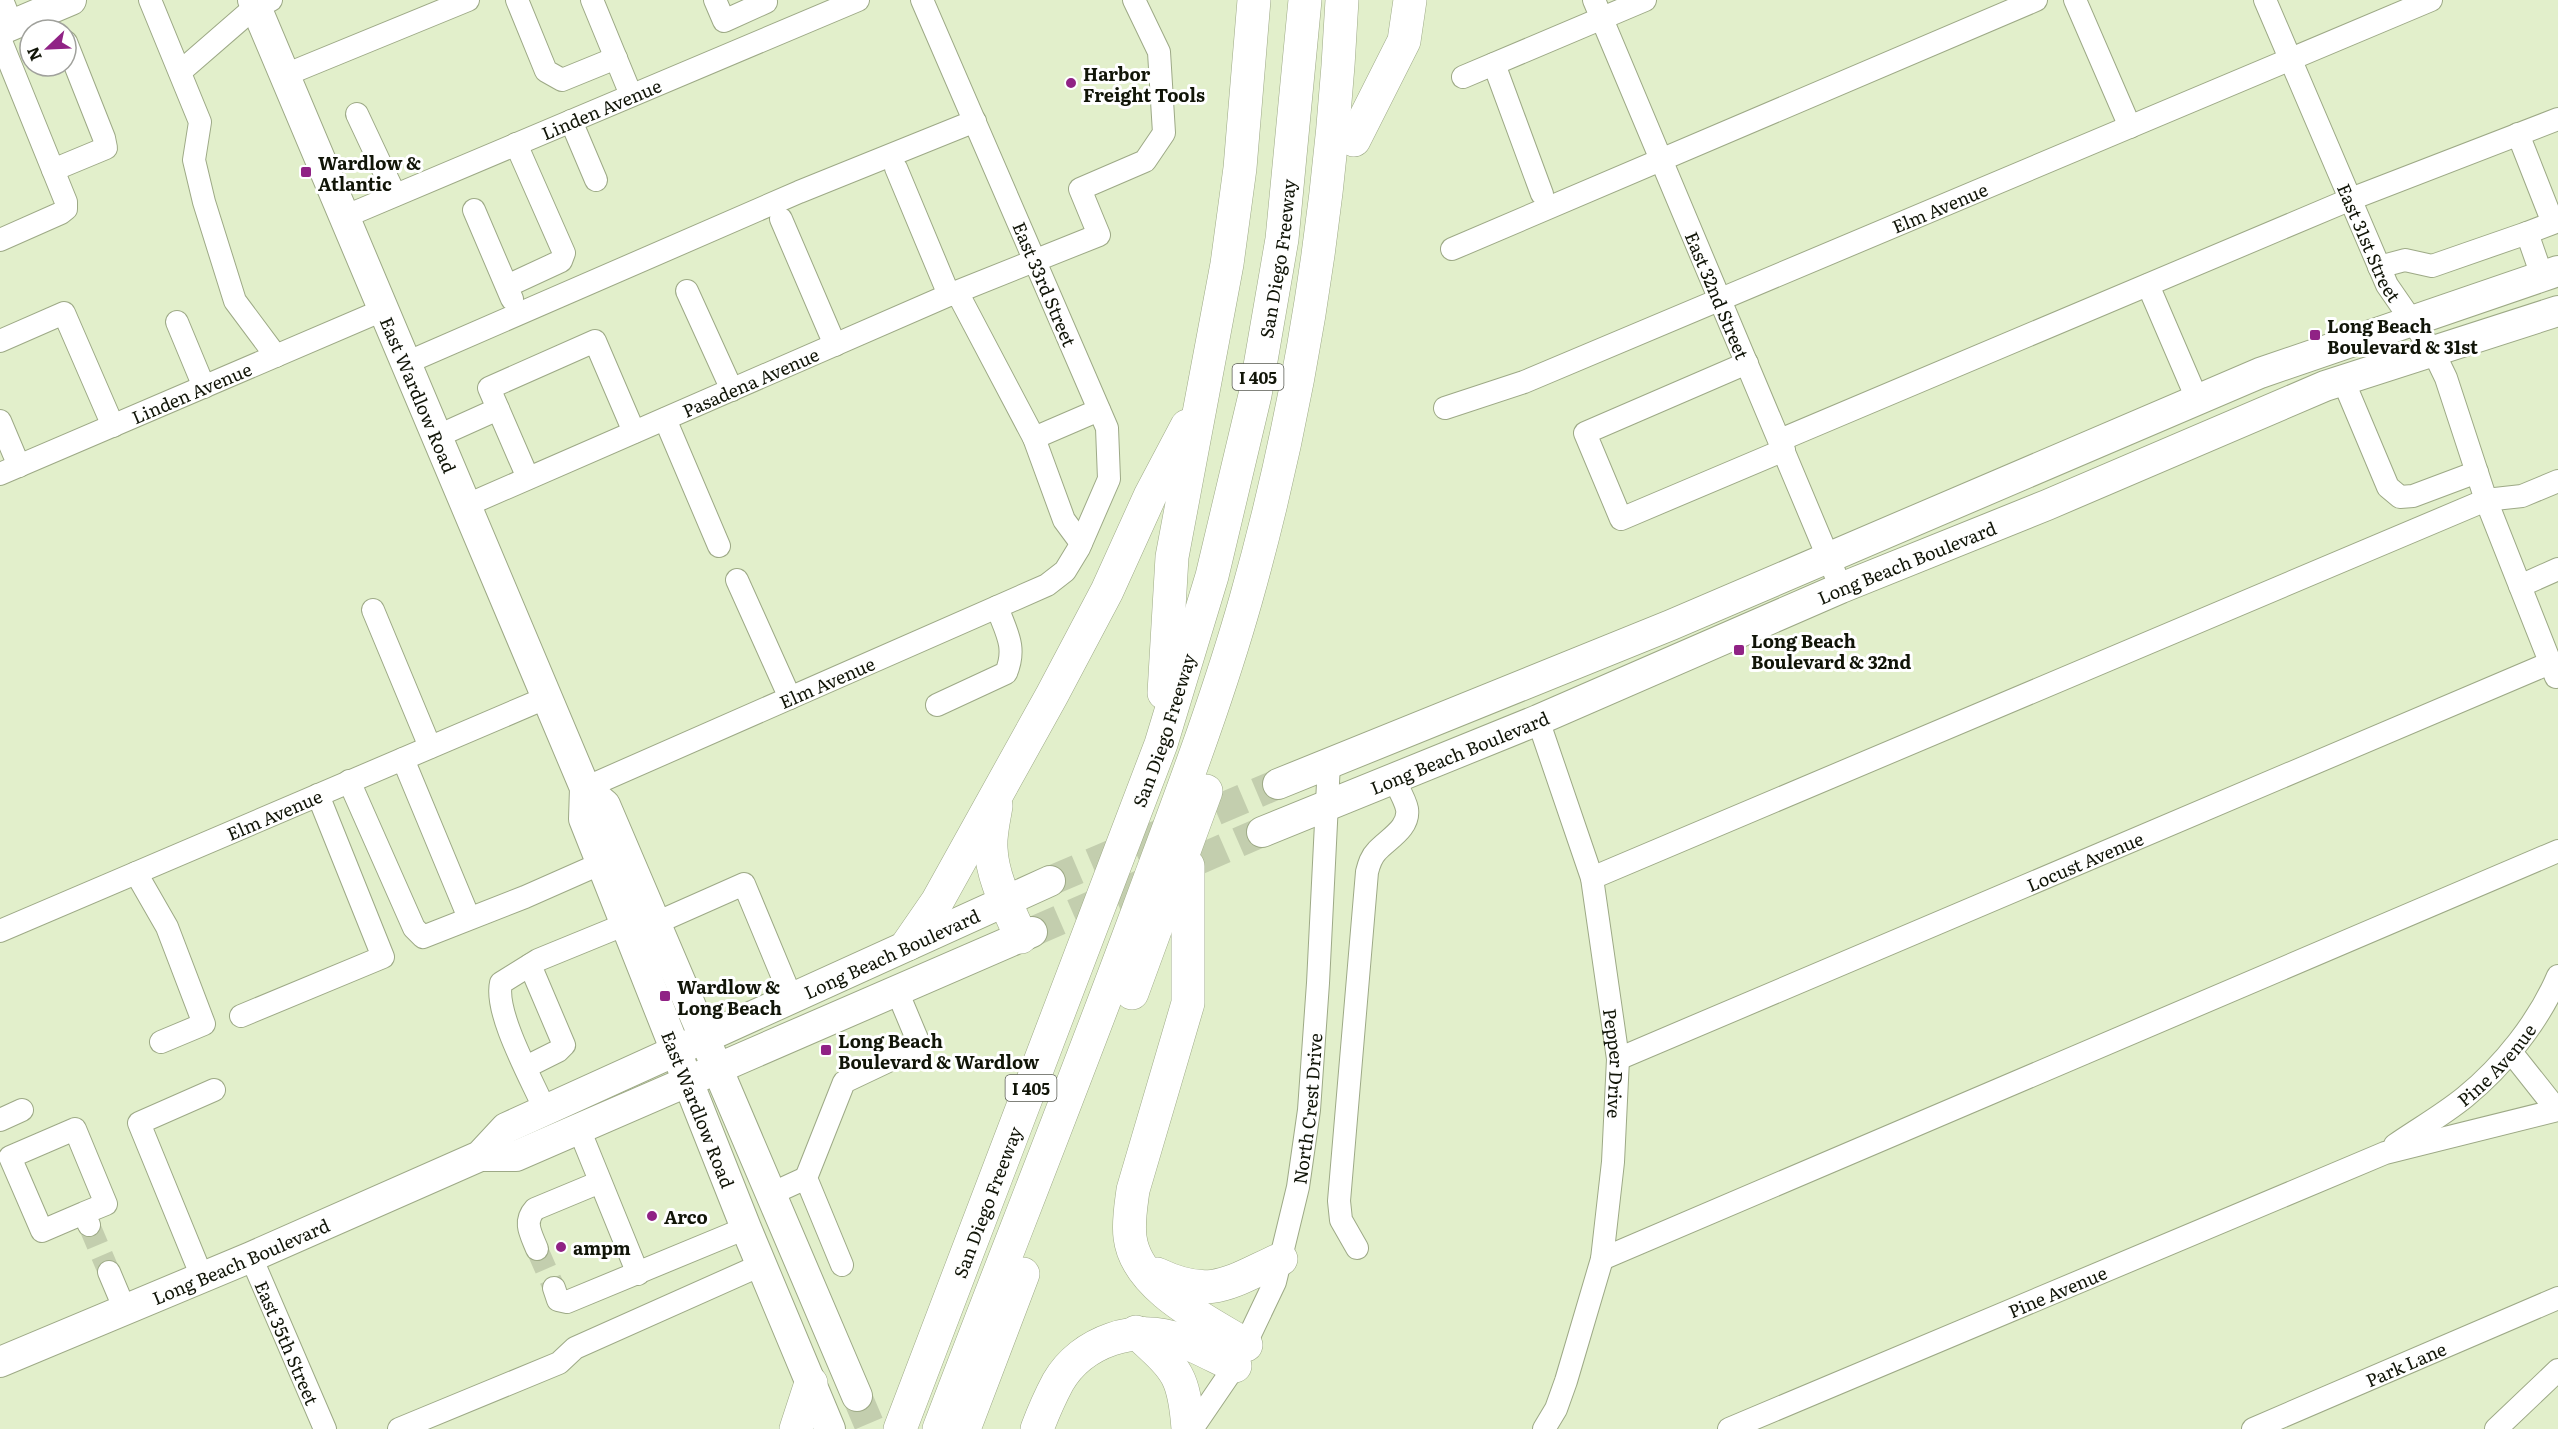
<svg xmlns="http://www.w3.org/2000/svg" width="2558" height="1429" font-family="Literata,serif">
  <style>
    .lines { fill: none; stroke-linecap: round; stroke-linejoin: round }
    .minor-tunnel { stroke: #c3ceae; stroke-width: 22; stroke-dasharray: 22 11; stroke-linecap: butt }
    .major-tunnel { stroke: #c3ceae; stroke-width: 30; stroke-dasharray: 30 15; stroke-linecap: butt }
    .minor-casing { stroke: #9da986; stroke-width: 24 }
    .major-casing { stroke: #9da986; stroke-width: 32 }
    .highway-casing { stroke: #9da986; stroke-width: 34 }
    .minor { stroke: #fff; stroke-width: 22 }
    .major { stroke: #fff; stroke-width: 30 }
    .highway { stroke: #fff; stroke-width: 33 }
    .poi-dot { fill: #902285; stroke: #fff; stroke-width: 2 }
    .labels { text-anchor: middle; dominant-baseline: central; stroke-width: 6; stroke-linejoin: round; paint-order: stroke }
    .shield { fill: #fff; stroke: #585b52; stroke-width: 1.5 }
    .shield-label { font-size: 16px; font-weight: bold; fill: #111508 }
    .poi-label { font-size: 18px; font-weight: bold; fill: #111508; stroke: #fff; text-anchor: start }
    .street-label { font-size: 18px; fill: #111508; stroke: #fff }
  </style>
  <rect width="100%" height="100%" fill="#e2efcb"/>
  <g class="lines">
    <path class="minor-tunnel" d="M89,1225L109,1272
      M537,1249L554,1288"/>
    <path class="major-tunnel" d="M1050,881L1278,784
      M1032,932L1262,832
      M857,1396L871,1429"/>
    <defs>
      <g id="minor">
        <path d="M2,0L12,25"/>
        <path d="M150,0L200,122L194,160L204,202L235,301L276,356"/>
        <path d="M517,0L546,71L562,80L616,58"/>
        <path d="M592,0L631,95"/>
        <path d="M715,0L724,21L766,2L765,0"/>
        <path id="s1" d="M1594,0L1841,588"/>
        <path d="M2075,0L2130,127"/>
        <path id="s2" d="M2265,0L2387,285L2434,353L2446,378L2486,500L2556,677"/>
        <path d="M0,39L66,202V209L61,213L0,240"/>
        <path d="M1494,64L1542,194"/>
        <path d="M180,72L256,6L271,0"/>
        <path d="M285,75L468,0"/>
        <path d="M1463,77L1645,0"/>
        <path d="M357,114L395,195"/>
        <path d="M571,121L596,180"/>
        <path d="M2518,134L2553,223L2527,233"/>
        <path d="M896,168L949,295"/>
        <path d="M53,170L106,148L104,138L66,42"/>
        <path d="M474,210L512,299"/>
        <path id="s3" d="M344,217L858,0"/>
        <path d="M781,219L835,345"/>
        <path d="M1452,249L2036,0"/>
        <path d="M2379,267L2405,260L2432,266L2527,233L2542,276"/>
        <path d="M2148,285L2197,399"/>
        <path d="M507,286L561,261L564,253L516,144"/>
        <path d="M687,291L732,390"/>
        <path d="M957,292L1034,438L1099,410"/>
        <path d="M177,322L204,387"/>
        <path d="M0,341L64,313L113,426"/>
        <path d="M406,363L799,192L975,121"/>
        <path d="M1747,363L1585,433L1621,519L1784,450"/>
        <path d="M2343,380L2388,487L2400,497L2413,496L2477,472"/>
        <path id="s4" d="M1445,408L1524,382L2431,0"/>
        <path d="M665,419L719,546"/>
        <path d="M0,421L19,466"/>
        <path d="M438,436L498,409"/>
        <path d="M1034,438L1064,520L1081,543"/>
        <path d="M1780,440L2351,199L2558,119"/>
        <path id="s5" d="M0,474L383,310"/>
        <path d="M528,478L489,388L595,341L634,432"/>
        <path id="s6" d="M467,505L949,295L1099,235L1080,189L1145,161L1164,133L1159,52L1134,0"/>
        <path d="M737,580L790,698"/>
        <path d="M2520,586L2558,569"/>
        <path d="M373,610L430,747"/>
        <path d="M937,705L1006,673C1017,647 1006,632 997,607"/>
        <path id="s7" d="M1538,720L1592,878L1618,1059L1613,1162L1602,1259L1566,1381L1556,1409L1544,1429"/>
        <path d="M403,759L469,918"/>
        <path d="M349,781L414,928L423,937L525,897L602,863"/>
        <path id="s8" d="M585,788L1047,585L1065,571L1079,548L1109,479L1107,428L922,0"/>
        <path d="M136,873L167,927L204,1024L161,1042"/>
        <path d="M1592,878L2486,500L2522,496L2558,481"/>
        <path d="M656,923L744,884L791,997"/>
        <path id="s9" d="M0,931L548,697"/>
        <path d="M241,1016L383,957L318,795"/>
        <path d="M2511,1052L2557,1110"/>
        <path id="s10" d="M1618,1059L2550,663L2558,668"/>
        <path d="M526,1067L558,1051L564,1045L530,965"/>
        <path d="M545,1110C532,1080 494,1013 501,983L538,960L626,924"/>
        <path d="M0,1120L22,1110"/>
        <path d="M579,1129L638,1274"/>
        <path id="s11" d="M2395,1145C2418,1129 2443,1115 2465,1097C2503,1066 2539,1021 2558,976"/>
        <path d="M771,1194L806,1178"/>
        <path d="M84,1213L106,1204L75,1129L10,1157L42,1231L84,1213L89,1225"/>
        <path d="M1357,1248L1341,1220L1339,1201L1367,872C1369,864 1371,857 1377,851C1388,839 1410,828 1407,809C1405,799 1398,788 1393,778"/>
        <path d="M537,1249C531,1234 523,1222 535,1209L600,1182"/>
        <path id="s12" d="M251,1257L325,1429"/>
        <path d="M1602,1259L2558,851"/>
        <path d="M842,1265L806,1178L844,1082L920,1046L897,991"/>
        <path d="M109,1272L125,1310"/>
        <path d="M202,1277L139,1123L214,1090"/>
        <path d="M554,1288L558,1300L567,1302L746,1228"/>
        <path d="M399,1429L559,1363L575,1348L761,1265"/>
        <path id="s13" d="M1192,1429L1235,1366L1275,1282L1298,1187L1309,1110L1318,983L1329,763"/>
        <path id="s14" d="M1729,1429L2385,1153L2558,1110"/>
        <path id="s15" d="M2253,1429L2558,1298"/>
        <path d="M2496,1429L2558,1370"/>
      </g>
      <g id="major">
        <path id="s16" d="M253,0L585,788L584,819L746,1228L830,1429"/>
        <path d="M0,30L71,0"/>
        <path d="M1278,784L1671,625L2260,373L2558,271"/>
        <path d="M585,788L605,805L857,1396"/>
        <path id="s17" d="M1262,832L1538,720L1841,588L2047,505L2325,386L2558,311"/>
        <path d="M480,1156H516L1032,932"/>
        <path id="s18" d="M0,1362L251,1257L480,1156L506,1128L1050,881"/>
      </g>
      <g id="highway">
        <path d="M1354,140L1404,41L1410,0"/>
        <path d="M1164,693L1172,557L1227,264L1240,168L1254,0"/>
        <path d="M996,806C994,819 990,834 991,848C992,878 1009,909 1021,937"/>
        <path d="M1188,866V1003L1133,1190C1131,1206 1128,1221 1130,1237C1136,1288 1207,1321 1246,1345"/>
        <path d="M908,944L937,902L1052,695L1107,591L1150,496L1187,426"/>
        <path d="M1132,993L1206,791"/>
        <path d="M1157,1274C1212,1300 1230,1282 1281,1259"/>
        <path d="M1136,1332C1176,1369 1184,1373 1188,1429"/>
        <path d="M796,1429L811,1383"/>
        <path id="s19" d="M900,1429L1161,744L1212,576L1255,395L1282,239L1305,0"/>
        <path d="M939,1429C1005,1256 1074,1084 1138,911C1176,808 1216,705 1246,599C1301,404 1332,202 1342,0"/>
        <path d="M964,1429L1023,1274"/>
        <path d="M1037,1429C1043,1413 1050,1397 1058,1382C1082,1341 1136,1323 1180,1340C1198,1347 1216,1357 1235,1366"/>
      </g>
    </defs>
    <use href="#minor" class="minor-casing"/>
    <use href="#major" class="major-casing"/>
    <use href="#highway" class="highway-casing"/>
    <use href="#minor" class="minor"/>
    <use href="#major" class="major"/>
    <use href="#highway" class="highway"/>
  </g>
  <g class="poi-dot">
    <circle cx="1071" cy="83" r="6"/>
    <rect x="300" y="166" width="12" height="12" rx="3"/>
    <rect x="2309" y="329" width="12" height="12" rx="3"/>
    <rect x="1733" y="644" width="12" height="12" rx="3"/>
    <rect x="659" y="990" width="12" height="12" rx="3"/>
    <rect x="820" y="1044" width="12" height="12" rx="3"/>
    <circle cx="652" cy="1216" r="6"/>
    <circle cx="561" cy="1247" r="6"/>
  </g>
  <g class="labels">
    <g class="shield">
      <rect x="1232.5" y="364" width="51" height="26" rx="4.5"/>
      <rect x="1005.5" y="1075" width="51" height="26" rx="4.5"/>
    </g>
    <g class="shield-label">
      <text x="1258" y="377">I 405</text>
      <text x="1031" y="1088">I 405</text>
    </g>
    <g class="poi-label">
      <text x="1083" y="73">Harbor<tspan x="1083" dy="21">Freight Tools</tspan></text>
      <text x="318" y="162">Wardlow &amp;<tspan x="318" dy="21">Atlantic</tspan></text>
      <text x="2327" y="325">Long Beach<tspan x="2327" dy="21">Boulevard &amp; 31st</tspan></text>
      <text x="1751" y="640">Long Beach<tspan x="1751" dy="21">Boulevard &amp; 32nd</tspan></text>
      <text x="677" y="986">Wardlow &amp;<tspan x="677" dy="21">Long Beach</tspan></text>
      <text x="838" y="1040">Long Beach<tspan x="838" dy="21">Boulevard &amp; Wardlow</tspan></text>
      <text x="664" y="1216">Arco</text>
      <text x="573" y="1247">ampm</text>
    </g>
    <g class="street-label">
      <text stroke="none"><textPath href="#s3" startOffset="279">Linden Avenue</textPath></text>
      <text stroke="none"><textPath href="#s4" startOffset="534">Elm Avenue</textPath></text>
      <text stroke="none"><textPath href="#s2" startOffset="264">East 31st Street</textPath></text>
      <text stroke="none"><textPath href="#s19" startOffset="1233">San Diego Freeway</textPath></text>
      <text transform="translate(1045 284) rotate(67)">East 33rd Street</text>
      <text stroke="none"><textPath href="#s1" startOffset="320">East 32nd Street</textPath></text>
      <text stroke="none"><textPath href="#s6" startOffset="309">Pasadena Avenue</textPath></text>
      <text stroke="none"><textPath href="#s5" startOffset="208">Linden Avenue</textPath></text>
      <text stroke="none"><textPath href="#s16" startOffset="428">East Wardlow Road</textPath></text>
      <text stroke="none"><textPath href="#s17" startOffset="699">Long Beach Boulevard</textPath></text>
      <text stroke="none"><textPath href="#s8" startOffset="264">Elm Avenue</textPath></text>
      <text stroke="none"><textPath href="#s19" startOffset="747">San Diego Freeway</textPath></text>
      <text stroke="none"><textPath href="#s17" startOffset="213">Long Beach Boulevard</textPath></text>
      <text stroke="none"><textPath href="#s9" startOffset="298">Elm Avenue</textPath></text>
      <text stroke="none"><textPath href="#s10" startOffset="507">Locust Avenue</textPath></text>
      <text stroke="none"><textPath href="#s18" startOffset="984">Long Beach Boulevard</textPath></text>
      <text stroke="none"><textPath href="#s11" startOffset="130">Pine Avenue</textPath></text>
      <text stroke="none"><textPath href="#s7" startOffset="354">Pepper Drive</textPath></text>
      <text stroke="none"><textPath href="#s13" startOffset="346">North Crest Drive</textPath></text>
      <text stroke="none"><textPath href="#s16" startOffset="1198">East Wardlow Road</textPath></text>
      <text stroke="none"><textPath href="#s19" startOffset="243">San Diego Freeway</textPath></text>
      <text stroke="none"><textPath href="#s18" startOffset="261">Long Beach Boulevard</textPath></text>
      <text stroke="none"><textPath href="#s14" startOffset="356">Pine Avenue</textPath></text>
      <text stroke="none"><textPath href="#s12" startOffset="93">East 35th Street</textPath></text>
      <text stroke="none"><textPath href="#s15" startOffset="166">Park Lane</textPath></text>
    </g>
  </g>
  <g transform="translate(48 48) rotate(247)"><circle r="28" fill="#ffffff" stroke="#a0a19c" stroke-width="1.5"/>
  <path d="M0-4.5L10 22L0 15L-10 22Z" fill="#902285"/>
  <text y="-9" font-size="16" font-weight="bold" text-anchor="middle" fill="#111508">N</text>
  </g>
</svg>
